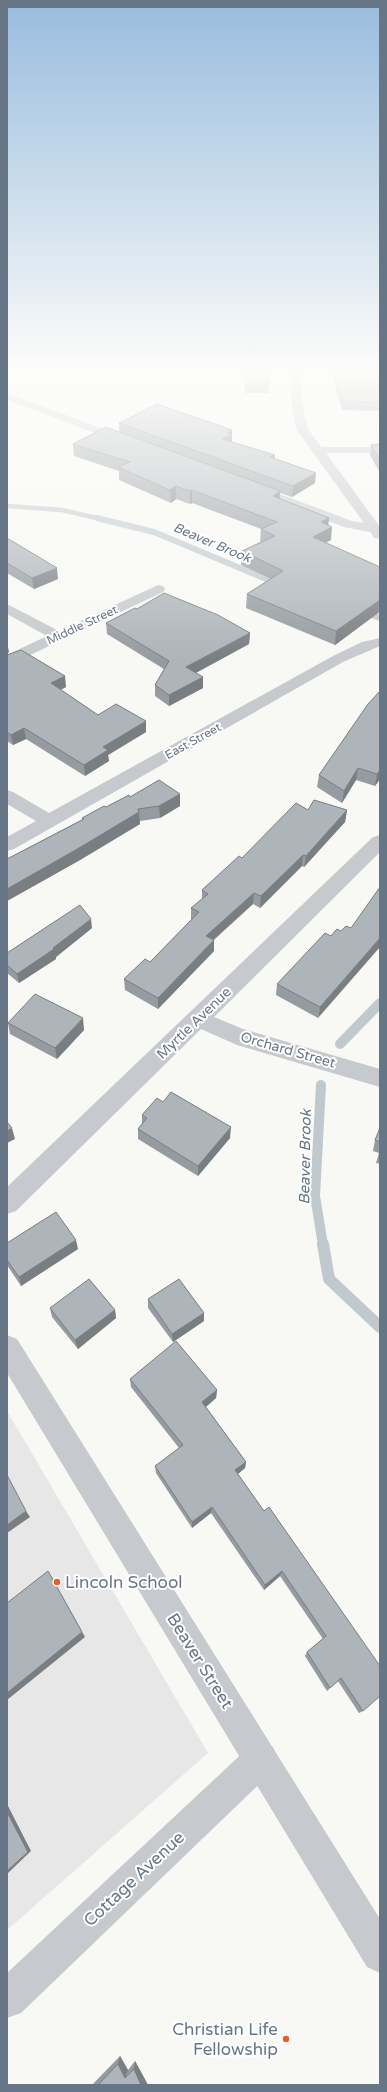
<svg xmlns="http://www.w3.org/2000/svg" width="387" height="2092" font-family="'Varela Round',sans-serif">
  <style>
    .built { fill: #e6e7e6 }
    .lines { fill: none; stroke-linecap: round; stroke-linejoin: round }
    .stream-far3 { stroke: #c0c9ce; stroke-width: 4.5 }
    .stream-far2 { stroke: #c0c9ce; stroke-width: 6 }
    .stream-far1 { stroke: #c0c9ce; stroke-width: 10 }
    .stream { stroke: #c0c9ce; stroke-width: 12 }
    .minor { fill: #c6c9cd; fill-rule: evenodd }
    .tertiary { fill: #c6c9cd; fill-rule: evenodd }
    .wall { fill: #959ba0 }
    .shaded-wall { fill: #797e82 }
    .building { fill: #adb4ba; stroke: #797e82 }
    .poi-dot { fill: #e55f28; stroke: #fff; stroke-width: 1.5 }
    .labels { text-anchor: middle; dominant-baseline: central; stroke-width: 4; stroke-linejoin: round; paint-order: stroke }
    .far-street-label { font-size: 12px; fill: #677687; stroke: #fff }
    .far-water-label { font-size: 13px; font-style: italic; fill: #637782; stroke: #fff }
    .street-label { font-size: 14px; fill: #677687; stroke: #fff }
    .water-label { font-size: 15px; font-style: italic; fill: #637782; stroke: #fff }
    .near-poi-label { font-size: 17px; fill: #677687; stroke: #fff; text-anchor: start }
    .near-street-label { font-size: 17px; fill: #677687; stroke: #fff }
  </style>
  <rect width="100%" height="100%" fill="#f8f8f5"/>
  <path class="built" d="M7,1411L208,1753L7,1930Z"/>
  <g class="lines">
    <path class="stream-far3" d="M7,506L62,510L101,519"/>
    <path class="stream-far2" d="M97,518L154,532L278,584
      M363,612L380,618"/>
    <path class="stream-far1" d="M340,1044L380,1003
      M321,1085L315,1196L323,1245"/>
    <path class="stream" d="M323,1244L329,1279L380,1327"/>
    <path class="minor" d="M292,368H302L301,398L308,429L321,447H380V453H326L380,527V539L374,538L370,532L344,527L248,491L246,488L248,485H256L352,521L364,523L296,429L291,398Z
      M7,393L130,439L132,441L130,443H122L7,400Z
      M158,585L163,586L165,589L163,592L7,666V655L47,636L7,614V604L59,631Z
      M380,638V646L343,662L14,849L7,851V837L36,821L7,804V790L13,792L49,813L333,656L362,642Z
      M380,835V852L214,1017L243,1029L380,1069V1087L237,1045L201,1029L16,1211L7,1214V1187L373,837Z
      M261,1742L273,1747L278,1759L273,1771L21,2013L7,2018V1973L249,1747Z"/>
    <path class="tertiary" d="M7,1335L17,1339L380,1919V1973L367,1967L7,1373Z"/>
  </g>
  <path class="wall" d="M330,368H380V411L342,410Z
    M245,383L269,384V393H244Z
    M119,423L232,430V442L274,459L315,483L292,497L280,493V499L328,525L331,540L325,543L380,567V614L378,613L335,645L246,608L247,594L271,579L241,565L242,551L260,542L261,529L192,503L190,504L176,499L171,503L119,480V471L74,456L73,444L119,432Z
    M380,444V473L370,455L371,445Z
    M7,538L58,579L34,589L7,573Z
    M137,609L250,633L249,644L196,673L203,677V688L169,706L155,696V685L164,669L107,634L106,623Z
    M7,655L66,687L60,690L98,715L146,732L108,755L109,761L85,776L26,739L13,745L7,741Z
    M380,691V779L375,786L356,780L342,803L317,787L319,775Z
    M130,797L180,806L160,818L140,821V824L80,860L7,901V859L83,819L82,818Z
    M308,810H347L345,822L304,867L302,866L260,908L253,904L214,940V951L158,1009L125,990L124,979L150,962L191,920V908L202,899V890L242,858Z
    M92,928L56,957V959L19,983L7,973V953Z
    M337,929L318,1018L276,995L277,984L331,936Z
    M8,1023L84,1030L57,1059L10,1034Z
    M163,1102L230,1138L198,1176L138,1139V1129L142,1124V1115Z
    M380,1128V1164L376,1163L379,1153L373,1151L375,1140Z
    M7,1243L78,1249L21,1286L7,1265Z
    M148,1299L204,1313V1321L173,1342L148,1308Z
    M50,1308L115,1310L116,1318L78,1349L52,1317Z
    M130,1379L217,1390L216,1398L206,1407L246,1462L245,1468L238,1474L264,1511L269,1507L363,1711L359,1713L338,1681L327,1691L305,1656L307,1652L323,1639L280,1576L264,1590L211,1513L192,1528L156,1473L155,1466L179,1448L131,1387Z
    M120,2056L128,2070L135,2061L148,2085H92Z"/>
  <path class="shaded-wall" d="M232,430V444L222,439L227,433Z
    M275,455L274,465L270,457Z
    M316,473L315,483L292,497L293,486Z
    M176,486V499L171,503L170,490Z
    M192,490V503L190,504V491Z
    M280,491L279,504L273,496Z
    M329,518L328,529L332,527L331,540L312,550L313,537L321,522Z
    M57,568L58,579L34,589L32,578Z
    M380,600L378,613L335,645L336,631Z
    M250,633L249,644L186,678V667Z
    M7,642L9,652L7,654Z
    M65,676L66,687L52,694L51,683Z
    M203,677V688L169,706V695Z
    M146,721V732L108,755L109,761L85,776L84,765L103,747Z
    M24,728L26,739L13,745L11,735Z
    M358,768L356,780L342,803L344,791Z
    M380,770V779L375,786L377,774Z
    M180,794V806L160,818L159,806Z
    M347,810L345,822L304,867L306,856Z
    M139,812L140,824L80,860L7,901V889Z
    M303,855L302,866L260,908L261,896Z
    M254,893L253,904L205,947L206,936Z
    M91,919L92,928L56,957V959L19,983L17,974L53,948Z
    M380,938V947L318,1018L320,1007Z
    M214,940V951L158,1009V998Z
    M83,1018L84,1030L57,1059L55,1048Z
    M231,1127L230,1138L198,1176V1166Z
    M12,1128L15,1139L7,1143V1131Z
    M76,1240L78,1249L21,1286L19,1277Z
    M115,1310L116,1318L78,1349L75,1340Z
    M204,1313V1321L173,1342L172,1334Z
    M217,1390L216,1398L202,1410V1402Z
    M246,1462L245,1468L234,1477L235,1470Z
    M212,1507L211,1513L192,1528V1522Z
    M26,1511L30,1517L7,1533V1525Z
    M48,1571L85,1637L7,1700V1693Z
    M282,1571L280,1576L264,1590L265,1585Z
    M7,1804L31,1851L7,1874Z
    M120,2056L128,2070L125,2078L118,2064Z
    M135,2061L148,2085H141L134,2069Z"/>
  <path class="building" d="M246,368H269V384L245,383Z
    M334,368H380V402L343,401Z
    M157,404L232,430L227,433L232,434L222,439L275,455L270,457L316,473L293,486L119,423Z
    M106,427L280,491L273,496L329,518L321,522L332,527L313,537L380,567V600L336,631L247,594L283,571L242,551L275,536L261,529L277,522L192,490L190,491L176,486L170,490L118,467L130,462L73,444Z
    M380,444V460L371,445Z
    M7,538L57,568L32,578L7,563Z
    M164,593L218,615L250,633L186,667L203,677L169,695L155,685L169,661L106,623L135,608L137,609Z
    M21,650L65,676L51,683L98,715L116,704L146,721L103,747L108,750L84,765L24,728L11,735L7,732V655Z
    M380,691V770L377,774L358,768L344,791L319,775L368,704Z
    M159,780L180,794L159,806L138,809L139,812L79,848L7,889V859L84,819L82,818L104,806L106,807L129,795L130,797Z
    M314,800L347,810L306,856L303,855L261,896L254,893L206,936L214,940L158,998L124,979L145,959L150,962L199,912L191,908L208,894L202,890L239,856L242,858L296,803L308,810Z
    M380,887V938L320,1007L277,984L325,933L331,936L337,929L341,931L346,926L351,928Z
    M80,905L91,919L53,948L54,949L17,974L7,965V953Z
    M35,994L83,1018L55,1048L8,1023Z
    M171,1092L231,1127L198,1166L138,1129L147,1118L142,1115L157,1098L163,1102Z
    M7,1122L12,1128L7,1131Z
    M380,1128V1142L375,1140Z
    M56,1212L76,1240L19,1277L7,1260V1243Z
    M89,1279L115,1310L75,1340L50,1308Z
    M179,1279L204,1313L172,1334L148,1299Z
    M176,1341L217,1390L202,1402L246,1462L235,1470L264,1511L269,1507L380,1666V1696L363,1711L341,1678L330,1688L307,1652L326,1636L282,1571L265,1585L212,1507L192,1522L155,1466L183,1445L130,1379Z
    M7,1475L26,1511L7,1525Z
    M48,1571L82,1632L7,1693V1603Z
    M7,1812L28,1852L7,1871Z
    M118,2064L125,2078L134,2069L141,2085H98Z"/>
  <linearGradient id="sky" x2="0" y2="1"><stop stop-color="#98bcde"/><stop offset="0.56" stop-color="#fcfcfa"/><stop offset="1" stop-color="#fcfcfa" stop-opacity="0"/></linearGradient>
  <rect width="387" height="661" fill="url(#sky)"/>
  <g class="poi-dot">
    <circle cx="57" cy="1582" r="4"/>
    <circle cx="286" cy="2039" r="4"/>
  </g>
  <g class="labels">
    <g class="far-street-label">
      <text transform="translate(82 625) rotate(-25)">Middle Street</text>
      <text transform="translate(193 741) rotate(-29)">East Street</text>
    </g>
    <g class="far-water-label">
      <text transform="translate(212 543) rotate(23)">Beaver Brook</text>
    </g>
    <g class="street-label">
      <text transform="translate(194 1023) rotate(-44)">Myrtle Avenue</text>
      <text transform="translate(288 1050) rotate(16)">Orchard Street</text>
    </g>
    <g class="water-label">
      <text transform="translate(305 1157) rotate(-89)">Beaver Brook</text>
    </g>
    <g class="near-poi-label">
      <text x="65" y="1582">Lincoln School</text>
      <text x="278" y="2029" text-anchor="end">Christian Life<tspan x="278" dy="20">Fellowship</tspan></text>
    </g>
    <g class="near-street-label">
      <text transform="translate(200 1661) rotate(58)">Beaver Street</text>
      <text transform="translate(134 1879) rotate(-43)">Cottage Avenue</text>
    </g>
  </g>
  <rect width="387" height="2092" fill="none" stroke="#677687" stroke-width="16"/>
</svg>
